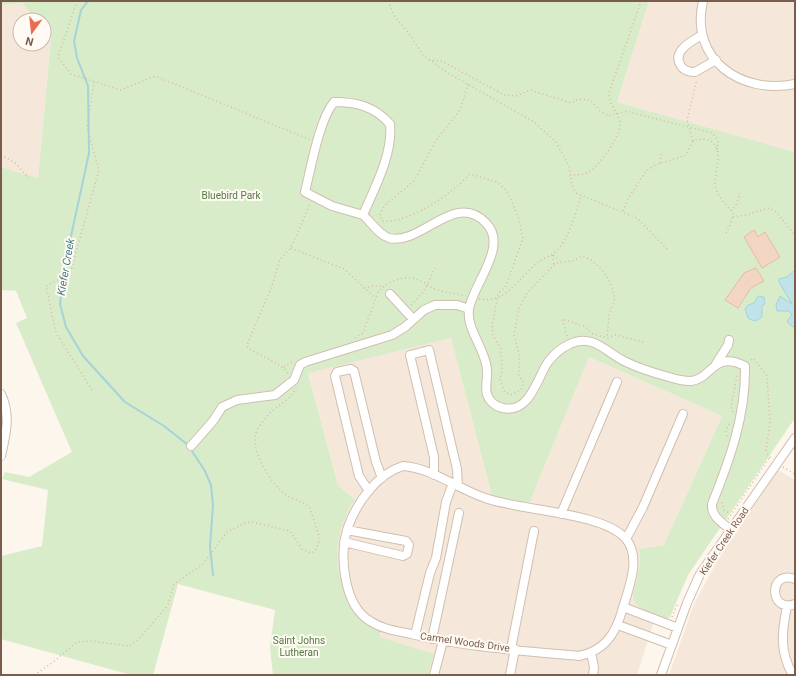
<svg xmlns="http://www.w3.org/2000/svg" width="796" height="676" font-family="Roboto,sans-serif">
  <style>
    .residential { fill: #f5e8da }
    .green { fill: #d8ecc9 }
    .water { fill: #bfe3e8; stroke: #a5d3da }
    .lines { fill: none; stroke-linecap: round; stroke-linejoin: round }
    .stream { stroke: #a5d3da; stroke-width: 2 }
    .building { fill: #f3d5c3; stroke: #e6bba3 }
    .minor-casing { stroke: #d1beb0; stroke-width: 10 }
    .path { stroke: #d9b8a5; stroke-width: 1.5; stroke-dasharray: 1 3; stroke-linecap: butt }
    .minor { stroke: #fff; stroke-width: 8 }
    .labels { text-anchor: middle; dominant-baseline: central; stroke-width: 4; stroke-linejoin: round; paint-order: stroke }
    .park-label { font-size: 10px; fill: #537a41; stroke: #fffaf3 }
    .street-label { font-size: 10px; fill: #7a5c4d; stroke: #fffaf3 }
    .water-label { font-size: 11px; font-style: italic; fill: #437c86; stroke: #fffaf3 }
  </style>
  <rect width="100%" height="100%" fill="#fdf6ec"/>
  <path class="residential" d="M649,1H795V152L617,102Z
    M22,3L36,20H20V44H44V29L51,37L38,178L1,167V5Z
    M451,338L492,496L529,504L589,357L722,416L664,545L639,549L640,565L633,595L643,610L656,615L637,675H428L434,654L379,637L380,631L366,625L355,612L342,588L337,558L338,536L342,522L355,500L338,485L308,372Z
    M778,470L795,480V675H669L694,604L716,563Z"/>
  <path class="green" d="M1,1H649L617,102L795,152V418L688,575L670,617L666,620L643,610L635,603L633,595L640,565L639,549L664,545L722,416L589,357L529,504L492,496L451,338L308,373L338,485L355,500C333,530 332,569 350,602C354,610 359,619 366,624C370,627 375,629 380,631V637L434,654L428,675H273L270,647L275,610L178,584L153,675H131L1,639V556L42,546L48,490L2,479L5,472L29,477L72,452L16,323L27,318L16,291L1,290V167L38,178L51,38L44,29V20H36L22,3L1,5Z"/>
  <path class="water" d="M795,270V325L793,327L787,322L792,314L788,311H777L776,305L780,296L792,304L779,282V279L787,277Z
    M758,296L764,297L765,304L762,306V317C757,321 754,322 748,318L745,309L748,305L754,303Z"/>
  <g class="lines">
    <path class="stream" d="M88,1L81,10L74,41L77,58L88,86L89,153L65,264L60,304L66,327L83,356L125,402L164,426L188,445L205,471L211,485L213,506L210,546L213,575"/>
  </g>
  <path class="building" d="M754,230L758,237L765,232L780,257L762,268L744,237Z
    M756,268L764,281L751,288L738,308L725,300L744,273Z"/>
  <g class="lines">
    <defs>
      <path id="minor" d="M703,1C689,60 742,95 795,84
        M702,35C692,41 671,51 681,66C684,71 689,72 695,72L716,60
        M363,215L332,206L305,192C311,168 319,120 334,102C356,102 374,106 390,124C393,154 375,187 363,215C371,222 379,235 389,238C421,246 455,190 486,223C509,246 473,284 469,309C466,330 486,349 487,370C488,379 483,392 490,400C493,404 498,407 503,408C530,414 537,378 548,362C554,354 561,348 570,344C592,333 606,352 624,361C638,368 654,373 669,377C675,379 685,381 691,381C712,379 713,350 745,366C746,415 730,459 712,504C711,516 721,522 731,530
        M390,294L413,319
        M716,364L728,345L729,340
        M1,394C11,415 6,434 1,456
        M191,446L213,421L222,407L237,400L275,395L294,380L300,365L305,362L392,335L405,327L424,310L435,305H457L469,309
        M403,466C432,468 458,489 485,498C521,511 603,512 626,539C642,558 628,590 622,611C615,635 604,651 579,656C523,651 465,647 411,634C397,631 382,629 370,621C343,605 339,554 348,527C357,502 377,474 403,466Z
        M434,475V457L410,355L429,350L457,469L458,486
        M369,491L359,476L335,376L337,372L351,369L354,371L376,462L382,478
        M561,514L617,382
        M626,539L643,507L683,414
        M344,542L403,556L407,554L409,545L406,541L347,530
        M795,579C768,569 769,614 795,604
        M787,606C782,631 779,652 793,675
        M623,607L678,628
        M618,625L672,645
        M415,635L430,573L436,558L446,502L453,483
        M432,639L459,513
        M511,649L534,531
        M591,653L594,667L593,675
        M434,675L443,641
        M510,675L515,649
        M661,675L687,603L700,574L795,438"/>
    </defs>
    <use href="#minor" class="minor-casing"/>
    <path class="path" d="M77,1L58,57L71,74L121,90L155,76L311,140
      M388,1L395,17L408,32L423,55L446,72L534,122L556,142L569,166L572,185L576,193L637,218L669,251
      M429,60L442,61L504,95L516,96L530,90L571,103L578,99L590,100L600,111L609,116L626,111L712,133L718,140L717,150
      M468,84L460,110L437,139L414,181L385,205L380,214L382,221C409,224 453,193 470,174L497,182L507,191L518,216L523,238L506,286L498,294L492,327L493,336L501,349L502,370L500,379L504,391L510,395L521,390L524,383L519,375V354L514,335L519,308L527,293L556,263L572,261L583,256L591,260L600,268L607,276L612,287L615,298L609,315L607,338
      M693,141L687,120L697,79
      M1,155L15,163L29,178
      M660,163L661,154
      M570,175C576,175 584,175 589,172C599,166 620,137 620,125C620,114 609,106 609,93L641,1
      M623,211L629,197L646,171L655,165L686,155L693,141C699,139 705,138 711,141C726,152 712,174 716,188C718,199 728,204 733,214L731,223L725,235
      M731,211L736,205L740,193
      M733,217L746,215L769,208L776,212L795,235
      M291,248L344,269L375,298
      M554,264L552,254L561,261
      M364,288L373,286H384
      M479,299C507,304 519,277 538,262C544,258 553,255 558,249C571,234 575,213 581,196
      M411,305L424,291L435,268
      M567,336L562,319L586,327L593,334L607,338L616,335L643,342
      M355,338L363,333L378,292C388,281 407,273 421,281C426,283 429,287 435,289C444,292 456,294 466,296
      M751,360L753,358L767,376L770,422L766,451L771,459
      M284,367L292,362
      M288,373C280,362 260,356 248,348L247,345L272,286L280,259L291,248L310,204
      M92,390L56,333L46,286L70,274L99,170L87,127L94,82
      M733,412L731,407L737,375
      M727,436L726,430L730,423
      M783,467L795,474
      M722,502L724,510L731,514
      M728,519L769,458
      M672,617L677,605
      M34,675L52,663L77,642L91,641L129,646L138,640L168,605L174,584L203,564L227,532L245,523L253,522L290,531L302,549L311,553L315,551L320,539L310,508C303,501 294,500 286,495C272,485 250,451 256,433C258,427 264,420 268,415C276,406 292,399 296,388"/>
    <use href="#minor" class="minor"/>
  </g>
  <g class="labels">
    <g class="park-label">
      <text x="231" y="195">Bluebird Park</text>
      <text x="299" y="640">Saint Johns<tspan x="299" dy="12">Lutheran</tspan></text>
    </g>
    <g class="street-label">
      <text transform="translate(724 541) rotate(-56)">Kiefer Creek Road</text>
      <text transform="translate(465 642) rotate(8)">Carmel Woods Drive</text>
    </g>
    <g class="water-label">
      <text transform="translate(66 267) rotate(-80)">Kiefer Creek</text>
    </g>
  </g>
  <rect width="796" height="676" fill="none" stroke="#7a5c4d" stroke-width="4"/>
  <g transform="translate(32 32) rotate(195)"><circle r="19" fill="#fffaf3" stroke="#cabbb1"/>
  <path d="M0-3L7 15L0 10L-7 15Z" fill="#e76f51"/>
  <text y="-6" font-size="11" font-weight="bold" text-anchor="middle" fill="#7a5c4d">N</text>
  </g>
</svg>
